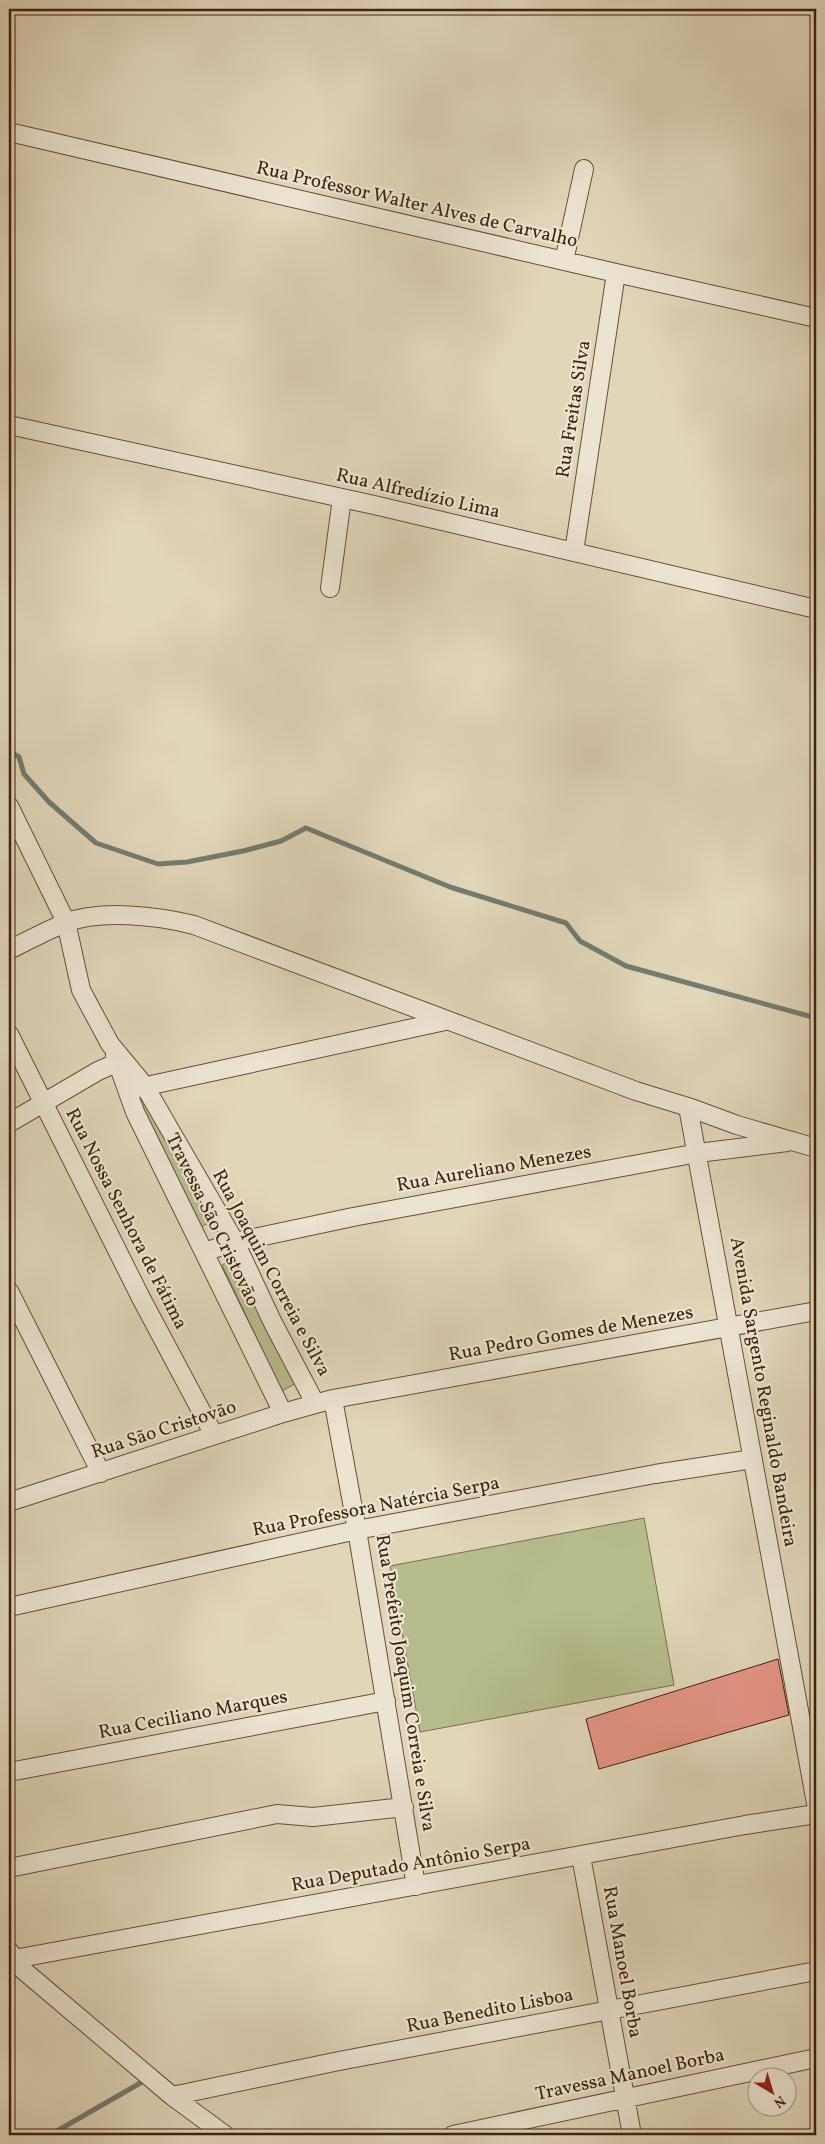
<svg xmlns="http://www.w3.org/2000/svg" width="825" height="2144" font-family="Vollkorn,serif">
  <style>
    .green { fill: #b5bd8d; stroke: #79704c }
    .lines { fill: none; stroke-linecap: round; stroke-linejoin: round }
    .stream { stroke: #727c71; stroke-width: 5 }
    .building { fill: #e49585; stroke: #3d230a }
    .minor-casing { stroke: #665036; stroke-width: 20 }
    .minor { stroke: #ebe4d1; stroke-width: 18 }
    .labels { text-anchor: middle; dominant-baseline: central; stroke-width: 4.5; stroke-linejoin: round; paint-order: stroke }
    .street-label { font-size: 19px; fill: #3d230a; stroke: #ebe4d1 }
  </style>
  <rect width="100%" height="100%" fill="#e0d6b8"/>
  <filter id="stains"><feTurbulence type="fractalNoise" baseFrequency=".004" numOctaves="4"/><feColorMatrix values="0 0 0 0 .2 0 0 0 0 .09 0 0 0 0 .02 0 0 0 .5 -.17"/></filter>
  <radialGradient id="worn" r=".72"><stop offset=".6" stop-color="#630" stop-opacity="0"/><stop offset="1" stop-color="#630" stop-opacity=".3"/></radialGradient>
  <path class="green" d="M151,1101L215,1219L201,1227L136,1109Z
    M238,1257L298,1382L282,1391L222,1265Z
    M644,1518L674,1685L420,1732L390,1566Z"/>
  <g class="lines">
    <path class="stream" d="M9,751L19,757L24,774L49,802L96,843L158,864L187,862L243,851L281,841L306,828L450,887L566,923L580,941L626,966L816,1018
      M50,2135L142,2082"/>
  </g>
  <path class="building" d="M778,1659L789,1715L599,1769L586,1719Z"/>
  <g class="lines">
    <defs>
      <path id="minor" d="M9,132L616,273L816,318
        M564,261L584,169
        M9,425L374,505L816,609
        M574,552L616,273
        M330,588L342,498
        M9,806L66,922L81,990L110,1044L144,1085L235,1242L273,1323L315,1403
        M9,950C27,941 46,931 65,923C101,909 158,916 194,925L636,1091L688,1107L737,1125L816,1148
        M9,1034L141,1298L214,1435
        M115,1056L135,1112L283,1413
        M133,1089L445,1021
        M688,1107L816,1803
        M9,1123L98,1071L123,1060
        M204,1252L235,1242L353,1217L698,1153L787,1142
        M9,1291L101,1473
        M333,1399L357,1530L416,1886
        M9,1502L283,1413L333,1399L816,1311
        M9,1607L357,1530L655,1474L753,1459
        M9,1772L386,1701
        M581,1856L632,2135
        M9,1868L277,1814L313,1817L404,1807
        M9,1951L23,1970L172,2096L225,2135
        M14,1959L745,1825L816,1814
        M172,2096L339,2061L816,1971
        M453,2135L816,2058"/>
    </defs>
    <use href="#minor" class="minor-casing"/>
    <use href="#minor" class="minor"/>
  </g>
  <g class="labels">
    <g class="street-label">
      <text transform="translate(417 205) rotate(13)">Rua Professor Walter Alves de Carvalho</text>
      <text transform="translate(574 409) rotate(-81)">Rua Freitas Silva</text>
      <text transform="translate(418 494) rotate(13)">Rua Alfredízio Lima</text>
      <text transform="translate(494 1169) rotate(-10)">Rua Aureliano Menezes</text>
      <text transform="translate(126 1219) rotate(63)">Rua Nossa Senhora de Fátima</text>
      <text transform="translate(212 1220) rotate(64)">Travessa São Cristovão</text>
      <text transform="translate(271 1273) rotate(62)">Rua Joaquim Correia e Silva</text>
      <text transform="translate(571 1334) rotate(-10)">Rua Pedro Gomes de Menezes</text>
      <text transform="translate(763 1392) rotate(80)">Avenida Sargento Reginaldo Bandeira</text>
      <text transform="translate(164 1430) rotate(-18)">Rua São Cristovão</text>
      <text transform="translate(376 1507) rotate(-11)">Rua Professora Natércia Serpa</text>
      <text transform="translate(405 1683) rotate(81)">Rua Prefeito Joaquim Correia e Silva</text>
      <text transform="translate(193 1715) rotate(-11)">Rua Ceciliano Marques</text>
      <text transform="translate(411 1865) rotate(-10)">Rua Deputado Antônio Serpa</text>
      <text transform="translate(622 1962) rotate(80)">Rua Manoel Borba</text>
      <text transform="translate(490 2011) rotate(-11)">Rua Benedito Lisboa</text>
      <text transform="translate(630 2075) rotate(-12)">Travessa Manoel Borba</text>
    </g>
  </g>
  <rect width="825" height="2144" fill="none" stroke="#e0d6b8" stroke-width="30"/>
  <rect x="10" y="10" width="805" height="2124" fill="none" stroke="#3d230a" stroke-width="2.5"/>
  <rect x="15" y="15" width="795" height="2114" fill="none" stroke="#3d230a"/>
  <g transform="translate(772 2092) rotate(142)"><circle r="24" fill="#ebe4d1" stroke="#a59781"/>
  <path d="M0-4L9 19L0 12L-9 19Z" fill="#8f2418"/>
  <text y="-8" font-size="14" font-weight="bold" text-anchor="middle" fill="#3d230a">N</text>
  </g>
  <rect width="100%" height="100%" filter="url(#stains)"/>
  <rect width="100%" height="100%" fill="url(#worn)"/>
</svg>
